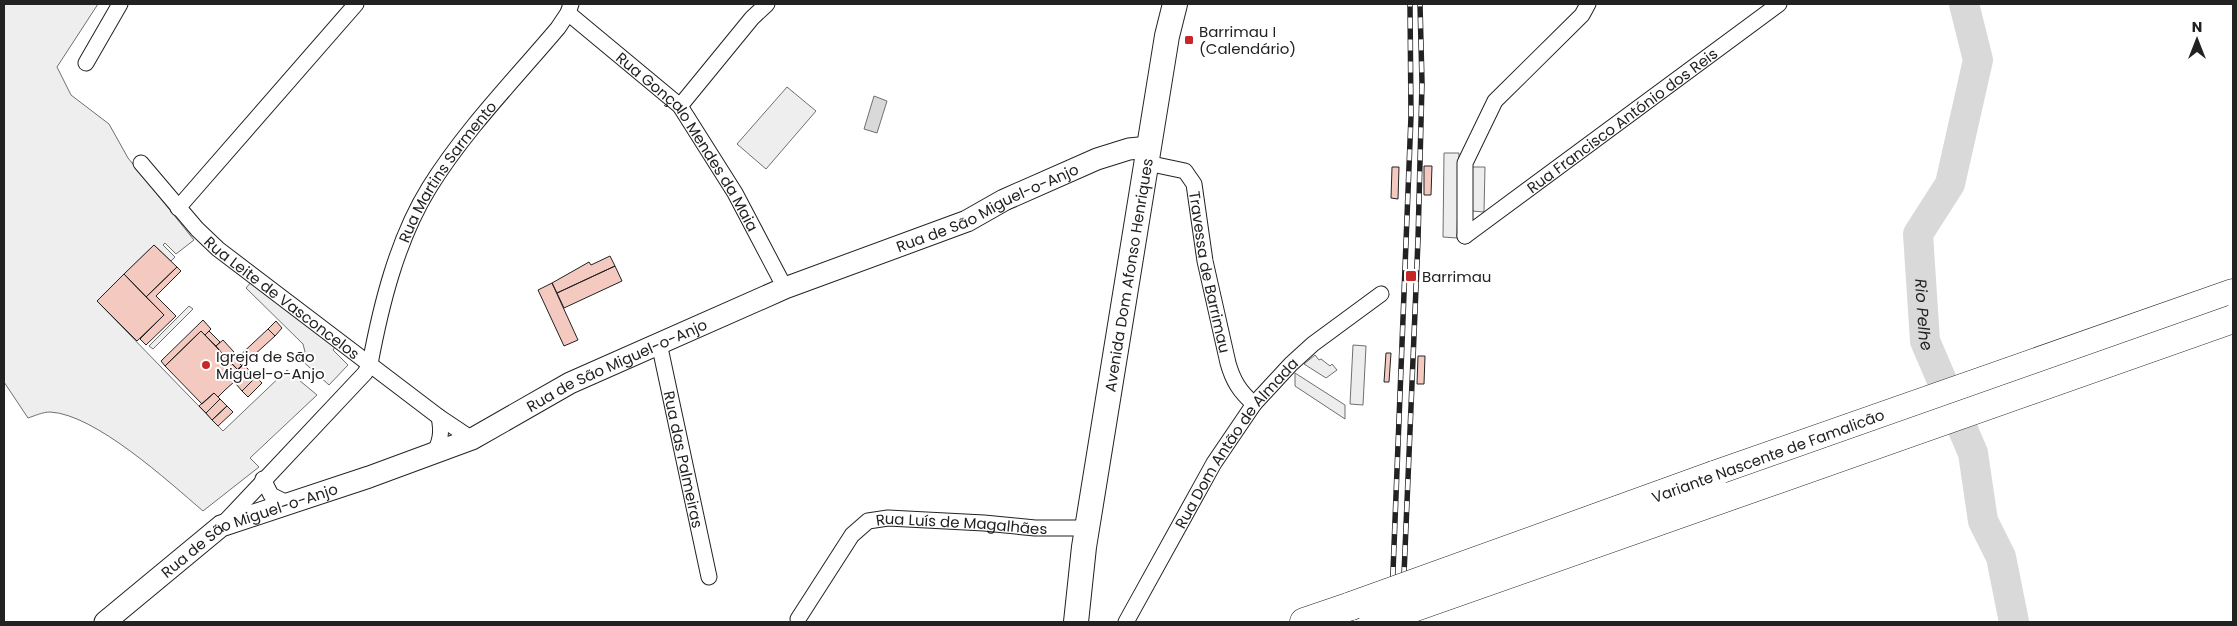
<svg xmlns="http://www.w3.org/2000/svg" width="2237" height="626" font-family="Poppins,sans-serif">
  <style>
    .green { fill: #eee; stroke: #6f6f6f }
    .parking { fill: #ededed; stroke: #6f6f6f }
    .water { fill: #d9d9d9; stroke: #6f6f6f }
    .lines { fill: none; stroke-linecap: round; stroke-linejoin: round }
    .river { stroke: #d9d9d9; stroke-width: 30 }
    .building { fill: #f3c9c0; stroke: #222 }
    .street-casing { stroke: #222; stroke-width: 17 }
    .secondary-casing { stroke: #222; stroke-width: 23 }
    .primary-casing { stroke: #222; stroke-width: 26 }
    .highway-casing { stroke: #222; stroke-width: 29 }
    .street { stroke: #fff; stroke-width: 15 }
    .secondary { stroke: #fff; stroke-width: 21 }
    .primary { stroke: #fff; stroke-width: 24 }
    .highway { stroke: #fff; stroke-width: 28 }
    .rail-casing { stroke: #222; stroke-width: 5.5 }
    .rail { stroke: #fff; stroke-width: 4; stroke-dasharray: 11; stroke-linecap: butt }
    .highway-bridge-casing { stroke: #222; stroke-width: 29; stroke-linecap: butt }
    .highway-bridge { stroke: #fff; stroke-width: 28 }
    .poi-dot { fill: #c62828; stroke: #fff; stroke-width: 2 }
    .labels { text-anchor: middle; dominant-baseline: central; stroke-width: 4; stroke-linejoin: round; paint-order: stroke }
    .poi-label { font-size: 15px; fill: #222; stroke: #fff; text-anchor: start }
    .street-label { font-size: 15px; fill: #222; stroke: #fff }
    .water-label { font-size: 16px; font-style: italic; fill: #222; stroke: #fff }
  </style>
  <rect width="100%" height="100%" fill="#fff"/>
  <path class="green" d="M4,4H98L57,67L71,95L109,124L128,158L194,240L176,254L165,243L163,245L175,257L171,261L154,245L97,301L223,431L287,370L317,395L250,458L259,467L203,511C169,482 95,414 50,412C43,412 34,416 28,418L4,382Z
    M787,87L816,111L766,169L737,144Z
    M251,282L335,347L333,350L348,365L329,385L299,358L305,352L303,344L246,288Z
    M189,306L193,309L153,349L149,346Z"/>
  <path class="parking" d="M1444,153H1459L1457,238L1443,237Z
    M1472,167H1485L1484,212L1472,211Z
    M1353,345L1366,346L1363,405L1350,404Z
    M1315,355L1319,360L1321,359L1330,366L1332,364L1337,370L1326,378L1304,364Z
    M1295,373L1345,405V419L1295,386Z"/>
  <path class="water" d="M874,96L887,101L877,133L864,129Z"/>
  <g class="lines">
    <path class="river" id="s1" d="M1964,4L1978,60L1950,184L1918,234L1925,341L1973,453L1983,521L2001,557L2014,622"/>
  </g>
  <path class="building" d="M1424,166H1432L1431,195H1424Z
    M1392,167H1399L1398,199L1391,198Z
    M154,245L177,267L146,297L124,274Z
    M610,256L615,266L557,293L552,283L589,262L591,265Z
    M615,266L622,281L564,308L557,293Z
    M177,267L181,271L156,296L176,316L146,345L140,339L164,315L146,297Z
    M124,274L164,315L137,341L97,301Z
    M552,283L578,340L564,346L538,290Z
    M203,320L211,329L205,335L201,331L165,366L161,361Z
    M276,321L282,328L275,336L268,329Z
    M268,329L275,336L242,366L236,359Z
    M201,331L238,370L229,378L234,382L225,390L218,397L214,393L202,404L165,366Z
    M209,331L220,342L216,346L205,335Z
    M223,340L234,352L227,359L216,346Z
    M1386,353H1391L1389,382H1384Z
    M231,355L242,366L238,370L227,359Z
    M1418,356H1425L1424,384H1417Z
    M243,364L250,371L236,384L229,378Z
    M250,371L256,377L242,391L236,384Z
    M256,377L262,383L248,397L242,391Z
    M214,393L220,399L206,413L199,406Z
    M220,399L227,406L212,420L206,413Z
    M227,406L233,412L218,426L212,420Z"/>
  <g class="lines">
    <defs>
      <g id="street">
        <path id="s2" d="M568,13L680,106L735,193L785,288"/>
        <path d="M86,63L120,4"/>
        <path d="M680,106L752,18L767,4"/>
        <path id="s3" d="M141,163L197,229L218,249L439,417L472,439"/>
        <path id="s4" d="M1147,163L1185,171L1194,184L1205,261L1228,363C1233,381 1240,392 1254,404"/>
        <path d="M178,208L356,4"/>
        <path id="s5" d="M1465,236L1779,4"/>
        <path d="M1465,236V163L1495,101L1582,15L1588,4"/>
        <path id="s6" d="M659,343L709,577"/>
        <path d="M433,455C441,442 442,431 439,417"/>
        <path d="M263,479L271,495L289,504"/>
        <path id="s7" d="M222,525L365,373L370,364C381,305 397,240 429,188C465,130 514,80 558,28L568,13L571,4"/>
        <path id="s8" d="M798,619L852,535L868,521L888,518L984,523L1035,528H1087"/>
        <path id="s9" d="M1126,622L1214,463L1254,404L1291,364L1313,344L1381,294"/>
      </g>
      <g id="secondary">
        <path id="s10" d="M105,622L221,526L369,477L472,439L570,383L785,288L967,221L1004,200L1097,159L1129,149L1149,147"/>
      </g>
      <g id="primary">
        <path id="s11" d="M1076,622L1084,547L1167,36L1175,4"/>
      </g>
      <path id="highway" d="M1714,475L2233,293
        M1304,622L1351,606"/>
    </defs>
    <use href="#street" class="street-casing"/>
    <use href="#secondary" class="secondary-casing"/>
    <use href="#primary" class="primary-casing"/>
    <use href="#highway" class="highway-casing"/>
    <use href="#street" class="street"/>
    <use href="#secondary" class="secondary"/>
    <use href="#primary" class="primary"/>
    <use href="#highway" class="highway"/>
    <defs>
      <path id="rail" d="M1391,622L1411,116L1410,4
        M1402,622L1418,240L1422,83L1420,4"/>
    </defs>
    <use href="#rail" class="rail-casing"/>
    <use href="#rail" class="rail"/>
    <defs>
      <path id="highway-bridge" d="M1351,606L1714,475
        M1373,622L2233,319"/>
    </defs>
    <use href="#highway-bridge" class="highway-bridge-casing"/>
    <use href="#highway-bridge" class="highway-bridge"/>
  </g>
  <g class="poi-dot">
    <rect x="1184" y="35" width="10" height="10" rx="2.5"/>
    <rect x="1405" y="270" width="12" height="12" rx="2.5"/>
    <circle cx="206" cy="365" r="5"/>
  </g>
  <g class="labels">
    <g class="poi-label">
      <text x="1199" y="31">Barrimau I<tspan x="1199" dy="17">(Calendário)</tspan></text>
      <text x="1422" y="276">Barrimau</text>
      <text x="216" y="356">Igreja de São<tspan x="216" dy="17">Miguel-o-Anjo</tspan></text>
    </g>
    <g class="street-label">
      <text stroke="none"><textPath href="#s5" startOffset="195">Rua Francisco António dos Reis</textPath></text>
      <text stroke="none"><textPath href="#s2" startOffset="178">Rua Gonçalo Mendes da Maia</textPath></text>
      <text stroke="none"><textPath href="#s7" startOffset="429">Rua Martins Sarmento</textPath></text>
      <text stroke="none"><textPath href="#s10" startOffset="982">Rua de São Miguel-o-Anjo</textPath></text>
      <text stroke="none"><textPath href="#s4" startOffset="144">Travessa de Barrimau</textPath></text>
      <text stroke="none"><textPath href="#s11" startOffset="351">Avenida Dom Afonso Henriques</textPath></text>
      <text stroke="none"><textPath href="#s3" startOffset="196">Rua Leite de Vasconcelos</textPath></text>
      <text stroke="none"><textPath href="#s10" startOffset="579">Rua de São Miguel-o-Anjo</textPath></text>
      <text stroke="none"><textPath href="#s9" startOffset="211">Rua Dom Antão de Almada</textPath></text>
      <text transform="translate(1768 456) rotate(-20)">Variante Nascente de Famalicão</text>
      <text stroke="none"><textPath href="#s6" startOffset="119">Rua das Palmeiras</textPath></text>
      <text stroke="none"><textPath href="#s8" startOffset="215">Rua Luís de Magalhães</textPath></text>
      <text stroke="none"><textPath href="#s10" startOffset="174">Rua de São Miguel-o-Anjo</textPath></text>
    </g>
    <g class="water-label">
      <text stroke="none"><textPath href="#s1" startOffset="325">Rio Pelhe</textPath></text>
    </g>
  </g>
  <rect width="2237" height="626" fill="none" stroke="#222222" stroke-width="10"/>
  <g transform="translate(2197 40)" stroke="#ffffff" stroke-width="4" paint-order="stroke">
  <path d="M0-4L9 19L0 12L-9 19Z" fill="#222222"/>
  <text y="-8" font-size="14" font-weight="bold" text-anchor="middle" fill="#222222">N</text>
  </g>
</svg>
